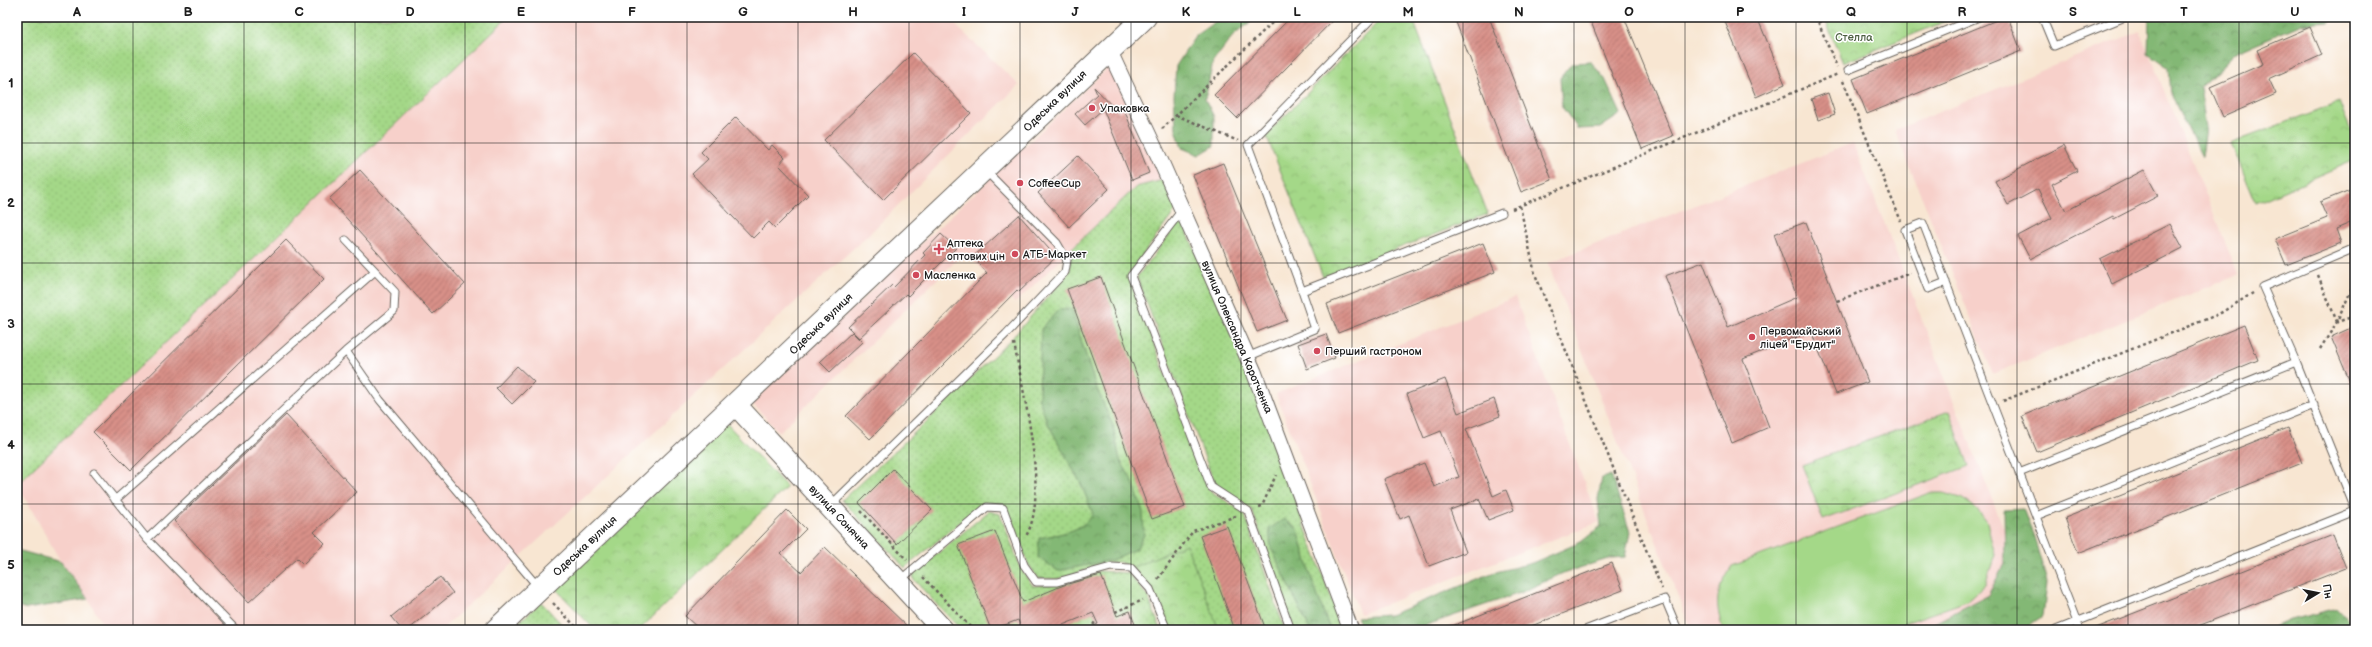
<svg xmlns="http://www.w3.org/2000/svg" width="2372" height="647" font-family="'Balsamiq Sans',sans-serif">
  <style>
    .built { fill: #f7d0ca }
    .grass { fill: url(#grass-dots); stroke: #607a52 }
    .forest { fill: url(#forest-crowns); stroke: #506a48 }
    .park { fill: url(#park-crowns); stroke: #607a52 }
    .pitch { fill: #a4d888; stroke: #607a52 }
    .building { fill: url(#building-hatch) }
    .lines { fill: none; stroke-linecap: round; stroke-linejoin: round }
    .lane-casing { stroke: #69635c; stroke-width: 9 }
    .street-casing { stroke: #69635c; stroke-width: 17 }
    .secondary-casing { stroke: #69635c; stroke-width: 23 }
    .primary-casing { stroke: #69635c; stroke-width: 24 }
    .path { stroke: #69635c; stroke-width: 2.5; stroke-dasharray: 3 3; stroke-linecap: butt }
    .lane { stroke: #fff; stroke-width: 7 }
    .street { stroke: #fff; stroke-width: 15 }
    .secondary { stroke: #fff; stroke-width: 21 }
    .primary { stroke: #fff; stroke-width: 22 }
    .grid { fill: none; stroke: #1c1c1c; stroke-width: 1; stroke-opacity: 0.55 }
    .poi-dot { fill: #d1495b; stroke: #fff; stroke-width: 1.5 }
    .labels { text-anchor: middle; dominant-baseline: central; stroke-width: 3; stroke-linejoin: round; paint-order: stroke }
    .park-label { font-size: 11px; fill: #4c5e42; stroke: #fff }
    .street-label { font-size: 11px; fill: #1c1c1c; stroke: #fff }
    .poi-label { font-size: 11px; fill: #1c1c1c; stroke: #fff; text-anchor: start }
    .neatline { fill: none; stroke: #1c1c1c; stroke-width: 1.5 }
    .grid-label { font-size: 13px; text-anchor: middle; font-weight: bold; fill: #1c1c1c }
  </style>
  <defs>
    <pattern id="grass-dots" width="8" height="8" patternUnits="userSpaceOnUse"><rect width="8" height="8" fill="#a4d888"/><path d="M2 2h.1M6 6h.1" fill="none" stroke="#8db975" stroke-width="1.8" stroke-linecap="round"/></pattern>
    <pattern id="forest-crowns" width="20" height="18" patternUnits="userSpaceOnUse"><rect width="20" height="18" fill="#83b874"/><path d="M2 6a3 3 0 1 1 6 0M12 15a3 3 0 1 1 6 0" fill="none" stroke="#6a955e"/></pattern>
    <pattern id="park-crowns" width="20" height="18" patternUnits="userSpaceOnUse"><rect width="20" height="18" fill="#a4d888"/><path d="M2 6a3 3 0 1 1 6 0M12 15a3 3 0 1 1 6 0" fill="none" stroke="#8db975"/></pattern>
    <pattern id="building-hatch" width="6" height="6" patternUnits="userSpaceOnUse"><rect width="6" height="6" fill="#d89088"/><path d="M-1 1l2-2M0 6l6-6M5 7l2-2" fill="none" stroke="#ae756e"/></pattern>
  </defs>
  <rect width="100%" height="100%" fill="#fff"/>
  <filter id="ink" filterUnits="userSpaceOnUse"><feTurbulence type="fractalNoise" baseFrequency=".025" numOctaves="2"/><feDisplacementMap in="SourceGraphic" scale="8" xChannelSelector="R" yChannelSelector="G"/><feConvolveMatrix kernelMatrix="1 2 1 2 8 2 1 2 1" color-interpolation-filters="sRGB"/></filter>
  <filter id="wash" filterUnits="userSpaceOnUse"><feTurbulence type="fractalNoise" baseFrequency=".012" numOctaves="4" result="noise"/><feDisplacementMap in="SourceGraphic" scale="16" xChannelSelector="R" yChannelSelector="G"/><feGaussianBlur stdDeviation="0.9" result="paint"/><feColorMatrix in="noise" values="0 0 0 0 0 0 0 0 0 0 0 0 0 0 0 0 0 1.4 0 .05"/><feComposite in="paint" operator="in"/></filter>
  <g filter="url(#wash)">
    <rect width="100%" height="100%" fill="#f8e6d2"/>
    <path class="built" d="M508,17H947L1019,85L870,233L441,630H106L88,599L61,562L17,484Z
      M2140,31L2238,275L1993,374L1895,130Z
      M1111,65L1163,180L1136,187L1015,303L965,252L779,432L752,403Z
      M1853,143L2030,596L1943,630H1691L1548,263Z
      M1515,297L1599,522L1360,614L1276,394Z"/>
    <path class="grass" d="M17,17H508L17,484Z
      M1163,180L1176,210L1128,275L1209,490L1244,513L1285,630H1167L1150,589L1131,568L1119,562L1108,563L1057,579L1038,578L1028,564L1006,506L983,503L905,568L842,500L925,423L1013,337L1070,271L1072,248L1136,187Z
      M1177,225H1184L1244,361L1343,630H1294L1252,510L1215,485L1137,277Z
      M989,511L1000,514L1021,569L1033,586L1072,582L1099,571L1128,573L1148,597L1161,630H961L913,579L914,573Z
      M541,602L567,630H511Z"/>
    <path class="forest" d="M1222,17H1256L1232,37L1213,62L1205,99L1214,117V146L1199,155L1182,148L1176,129L1174,96L1176,66L1196,35Z
      M2154,17H2333L2329,22L2302,24L2236,52L2200,87L2206,127L2202,157L2171,95L2169,68L2148,53L2149,20Z
      M1591,62L1605,79L1621,114L1600,128L1578,129L1562,107L1560,78L1572,63Z
      M1071,308L1095,384L1113,426L1120,460L1133,482L1143,512L1144,535L1136,549L1112,560L1058,571L1038,557L1039,538C1061,533 1080,533 1093,514L1081,484L1047,422L1039,399L1041,329L1059,309Z
      M1611,475L1630,532L1625,557L1611,558L1563,573L1520,593L1412,630H1363L1357,617L1390,615L1492,573L1532,563L1581,542L1601,526L1598,499L1602,478Z
      M2023,509L2034,537L2047,582L2043,617L2023,630H1921L1988,595L2005,563L2004,510Z
      M1284,519L1298,529L1312,580L1330,630H1310L1271,548L1269,529Z
      M17,550L61,562L88,599L27,609L17,606Z
      M2338,608L2355,627V630H2267L2290,620Z"/>
    <path class="park" d="M1383,17H1412L1488,214L1323,277L1266,135Z
      M1824,17H1956L1843,63Z
      M2339,102L2355,141V160L2256,203L2231,143Z
      M1949,411L1969,466L1823,520L1802,465Z
      M726,423L787,487L639,630H595L555,588Z
      M1186,544L1219,630H1167L1150,589L1131,568Z"/>
    <path class="pitch" d="M1930,493H1943L1961,498L1976,508L1987,522L1995,555L1985,585L1967,601L1885,630H1723C1714,601 1716,591 1732,566Z"/>
    <g id="blocks">
      <path class="building" d="M1291,17H1336L1237,118L1214,95Z
        M1454,17H1489L1552,180L1521,192Z
        M1589,17H1624L1673,136L1642,149Z
        M1723,17H1757L1785,84L1756,97Z
        M2004,17H2008L2021,51L1867,114L1853,79Z
        M2310,27L2322,55L2269,79L2276,94L2223,117L2210,87L2263,64L2257,50Z
        M913,53L971,113L883,200L824,140Z
        M1094,87L1118,112L1124,109L1149,173L1132,180L1103,109L1085,125L1075,114L1097,94Z
        M1828,93L1835,114L1818,120L1811,99Z
        M736,117L768,150L772,145L785,158L779,165L808,195L775,228L769,222L753,238L692,174L708,159L701,152Z
        M2064,145L2077,171L2052,184L2066,211L2144,170L2158,196L2114,219L2113,216L2030,259L2018,236L2052,218L2038,189L2008,205L1995,181Z
        M1078,156L1109,189L1069,227L1038,193Z
        M1223,163L1287,320L1257,332L1193,175Z
        M360,170L465,284L433,314L329,199Z
        M2355,188V221L2336,229L2341,243L2286,265L2275,239L2327,218L2320,202Z
        M1019,215L1056,257L1019,292L1017,290L870,439L846,416L987,273L973,257Z
        M1806,222L1868,382L1836,394L1811,331L1743,359L1769,427L1732,443L1665,276L1703,262L1728,327L1797,297L1774,234Z
        M2170,224L2183,248L2112,284L2100,259Z
        M941,234L956,248L908,296L906,294L859,338L848,327L892,285L894,287L925,255L923,253Z
        M286,240L324,279L131,470L93,432Z
        M1483,243L1495,272L1338,333L1327,304Z
        M1101,277L1185,507L1152,519L1067,289Z
        M2244,325L2258,360L2037,452L2022,416Z
        M2355,326V394L2331,337Z
        M852,332L862,342L830,372L820,362Z
        M1326,334L1335,358L1307,369L1298,344Z
        M517,366L534,382L512,404L496,388Z
        M1445,379L1458,413L1494,399L1500,416L1466,429L1493,496L1506,490L1514,510L1488,520L1479,499L1450,510L1466,552L1429,566L1409,515L1400,519L1384,479L1424,463L1434,487L1459,477L1441,431L1424,438L1407,394Z
        M286,415L357,492L314,532L325,543L303,564L297,558L249,602L174,521Z
        M2288,428L2302,463L2078,553L2065,518Z
        M893,469L932,510L897,544L859,503Z
        M787,510L806,529L781,554L801,572L825,547L911,630H700L685,616Z
        M1227,526L1266,630H1235L1200,536Z
        M995,531L1023,602L1064,585L1101,575L1117,616L1130,611L1137,630H1085L1098,624L1093,613L1050,630H1022L1018,620L991,630L958,545Z
        M2333,535L2346,568L2188,630H2091Z
        M1612,563L1623,590L1521,630H1442Z
        M440,577L453,593L408,630H402L391,617Z"/>
    </g>
  </g>
  <g filter="url(#ink)">
    <use href="#blocks" fill-opacity="0" stroke="#69635c" stroke-width="1"/>
    <g class="lines">
      <defs>
        <path id="lane" d="M2042,17L2054,46L2125,17
          M1848,70L1979,17
          M1182,210L1131,276L1211,487L1248,511L1291,630
          M1946,282L1928,289L1905,230L1923,223C1946,284 1970,344 1993,405L2080,630
          M1302,291L1248,145L1373,17
          M346,351L380,400L539,588
          M1247,357L1315,329L1302,291L1502,213
          M2296,362L2263,287L2355,248
          M94,473L147,539L236,630
          M2019,473L2296,362L2355,509
          M115,500L375,271
          M830,506L1006,334L1065,272L1067,260L1057,243L985,170
          M2036,516L2314,405
          M147,539L346,351L394,311L395,292L346,240
          M900,580L987,507L1003,508L1024,565L1036,582H1057L1111,567L1131,568L1150,589L1167,630
          M1585,630L1665,599L1678,630
          M2056,630L2355,511"/>
        <path id="street" d="M1109,50L1158,155L1254,372L1351,630"/>
        <path id="secondary" d="M736,405L943,630"/>
        <path id="primary" d="M496,630L1145,17"/>
      </defs>
      <use href="#lane" class="lane-casing"/>
      <use href="#street" class="street-casing"/>
      <use href="#secondary" class="secondary-casing"/>
      <use href="#primary" class="primary-casing"/>
      <path class="path" d="M1816,17L1837,67
        M1819,23L1822,17
        M1843,81L1901,221
        M1176,115L1238,141
        M1162,129L1278,17
        M1520,206L1535,274L1662,589
        M1512,209L1838,74
        M2318,275L2337,322L2355,282
        M1837,301L1910,273
        M1014,343C1022,389 1050,496 1026,536
        M2320,349L2337,322L2355,316
        M2003,401L2219,314L2253,293
        M1259,507L1262,506L1276,475
        M861,511L907,560
        M923,577L973,630
        M1158,579L1193,531L1236,516
        M553,603L579,630
        M1115,612L1143,600
        M1090,630L1096,620
        M2335,630L2355,622"/>
      <use href="#lane" class="lane"/>
      <use href="#street" class="street"/>
      <use href="#secondary" class="secondary"/>
      <use href="#primary" class="primary"/>
    </g>
  </g>
  <path class="grid" d="M133,17V630M244,17V630M355,17V630M465,17V630M576,17V630M687,17V630M798,17V630M909,17V630M1020,17V630M1131,17V630M1241,17V630M1352,17V630M1463,17V630M1574,17V630M1685,17V630M1796,17V630M1907,17V630M2017,17V630M2128,17V630M2239,17V630M17,143H2355M17,263H2355M17,384H2355M17,504H2355"/>
  <g class="poi-dot">
    <circle cx="1092" cy="108" r="4"/>
    <circle cx="1020" cy="183" r="4"/>
    <path d="M937 243h4v4h4v4h-4v4h-4v-4h-4v-4h4z"/>
    <circle cx="1015" cy="254" r="4"/>
    <circle cx="916" cy="275" r="4"/>
    <circle cx="1752" cy="337" r="4"/>
    <circle cx="1317" cy="351" r="4"/>
  </g>
  <g class="labels">
    <g class="park-label">
      <text x="1854" y="37">Стелла</text>
    </g>
    <g class="street-label">
      <text transform="translate(1055 101) rotate(-44)">Одеська вулиця</text>
      <text transform="translate(821 324) rotate(-44)">Одеська вулиця</text>
      <text transform="translate(1237 337) rotate(67)">вулиця Олександра Коротченка</text>
      <text transform="translate(839 517) rotate(47)">вулиця Сонячна</text>
      <text transform="translate(585 546) rotate(-43)">Одеська вулиця</text>
    </g>
    <g class="poi-label">
      <text x="1100" y="108">Упаковка</text>
      <text x="1028" y="183">CoffeeCup</text>
      <text x="947" y="243">Аптека<tspan x="947" dy="13">оптових цін</tspan></text>
      <text x="1023" y="254">АТБ-Маркет</text>
      <text x="924" y="275">Масленка</text>
      <text x="1760" y="331">Первомайський<tspan x="1760" dy="13">ліцей "Ерудит"</tspan></text>
      <text x="1325" y="351">Перший гастроном</text>
    </g>
  </g>
  <rect width="2372" height="647" fill="none" stroke="#fff" stroke-width="44"/>
  <g transform="translate(2318 593) rotate(80)" stroke="#ffffff" stroke-width="3" paint-order="stroke">
  <path d="M0-3L7 15L0 10L-7 15Z" fill="#1c1c1c"/>
  <text y="-6" font-size="11" font-weight="bold" text-anchor="middle" fill="#1c1c1c">Пн</text>
  </g>
  <rect x="22" y="22" width="2328" height="603" class="neatline"/>
  <g class="grid-label">
    <text x="77" y="16">A</text>
    <text x="188" y="16">B</text>
    <text x="299" y="16">C</text>
    <text x="410" y="16">D</text>
    <text x="521" y="16">E</text>
    <text x="632" y="16">F</text>
    <text x="743" y="16">G</text>
    <text x="853" y="16">H</text>
    <text x="964" y="16">I</text>
    <text x="1075" y="16">J</text>
    <text x="1186" y="16">K</text>
    <text x="1297" y="16">L</text>
    <text x="1408" y="16">M</text>
    <text x="1519" y="16">N</text>
    <text x="1629" y="16">O</text>
    <text x="1740" y="16">P</text>
    <text x="1851" y="16">Q</text>
    <text x="1962" y="16">R</text>
    <text x="2073" y="16">S</text>
    <text x="2184" y="16">T</text>
    <text x="2295" y="16">U</text>
    <text x="11" y="87">1</text>
    <text x="11" y="207">2</text>
    <text x="11" y="328">3</text>
    <text x="11" y="449">4</text>
    <text x="11" y="569">5</text>
  </g>
</svg>
